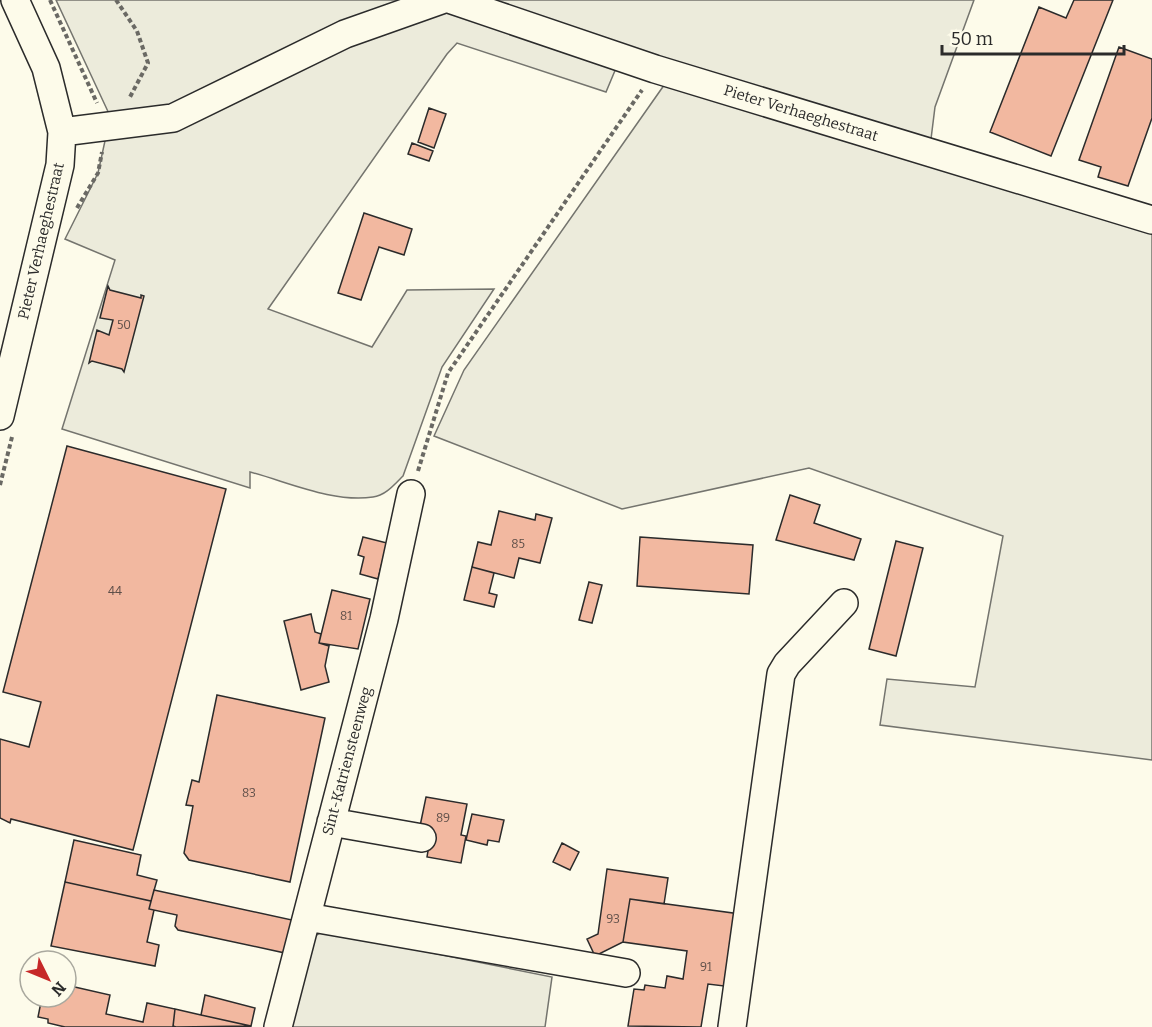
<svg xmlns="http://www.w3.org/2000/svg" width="1152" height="1027" font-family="Bitter,serif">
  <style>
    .green { fill: #ecebdb; stroke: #74746e; stroke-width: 1.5 }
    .building { fill: #f2b8a0; stroke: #2b2b2b; stroke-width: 1.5 }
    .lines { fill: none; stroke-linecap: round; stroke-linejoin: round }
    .minor-casing { stroke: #2b2b2b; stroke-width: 30 }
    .path { stroke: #6a6964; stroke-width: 4; stroke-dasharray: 4.5 3; stroke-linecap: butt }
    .minor { stroke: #fdfbea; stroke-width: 27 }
    .labels { text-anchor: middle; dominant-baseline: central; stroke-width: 4.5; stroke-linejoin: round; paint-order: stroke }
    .number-label { font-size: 12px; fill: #5d4e48 }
    .street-label { font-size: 15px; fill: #2b2b2b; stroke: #fdfbea }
  </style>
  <rect width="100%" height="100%" fill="#fdfbea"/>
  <path class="green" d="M56,0H424L619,61L606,92L457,43L447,54L268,309L372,347L407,290L494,289L442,367L403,476C395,484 385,496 373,497C333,503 288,482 250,472V488L62,429L115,260L65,239L98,173L108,127L170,111L111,118Z
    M475,0H974L935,107L930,147Z
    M667,81L1152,228V760L880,725L887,679L975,687L1003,536L809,468L622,509L434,436L464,370Z
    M323,931L552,977L545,1027H288L310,939Z"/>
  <path class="building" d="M1074,0H1113L1051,156L990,132L1039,7L1066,18Z
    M1119,47L1152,59V118L1128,186L1098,177L1101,167L1079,160Z
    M429,108L446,114L434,148L418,142Z
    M412,143L433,151L429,161L408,154Z
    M364,213L412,229L404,255L379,247L361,300L338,293Z
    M108,286L110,290L141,298V295L144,296L124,372L122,369L92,361L89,363L97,330L109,335L113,320L100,318Z
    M67,446L226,489L133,850L11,819L10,823L0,818V739L29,747L41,702L3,692Z
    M790,495L820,505L814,523L861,539L854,560L776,540Z
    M499,511L535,520L536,514L552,518L540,563L519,558L514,578L472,567L478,542L491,545Z
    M363,537L387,543L378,579L360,574L364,557L358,555Z
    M640,537L753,545L749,594L637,586Z
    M896,541L923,548L896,656L869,649Z
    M472,567L494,573L489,593L497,595L494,607L464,600Z
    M589,582L602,585L592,623L579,620Z
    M332,590L370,599L358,649L319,643Z
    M311,614L315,632L321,634L319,643L329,646L325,666L329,682L301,690L284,621Z
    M217,695L325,718L290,882L189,860L184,853L193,806L186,805L192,780L199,782Z
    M426,797L467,804L461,835L466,836L461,863L427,857L431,833L419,831Z
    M472,814L504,820L499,842L488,840L487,845L466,840Z
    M74,840L141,855L137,875L157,880L151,901L65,882Z
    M562,843L579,852L570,870L553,862Z
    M607,869L668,878L664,904L630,899L623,942L595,956L587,939L598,934Z
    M65,882L151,901L149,909L154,910L147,942L159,945L155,966L51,946Z
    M154,890L292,920L285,953L178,930L175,926L177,915L149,909Z
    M630,899L740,914L734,957H728L724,986L708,984L701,1027L628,1026L634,989L644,990L645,985L665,988L667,976L683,979L687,951L623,942Z
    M66,985L110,995L106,1014L143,1022L147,1003L175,1009L173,1027H65L48,1023V1019L38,1017L42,997H66Z
    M205,995L255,1008L251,1026L201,1015Z
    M175,1009L201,1015L251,1026L176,1027L173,1026Z"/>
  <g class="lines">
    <defs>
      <path id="minor" d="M452,0L655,69L1152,220
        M62,132L173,118L345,34L441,0
        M0,416L60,165L62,132L46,68L15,0
        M331,822L422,838
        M307,917L626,973
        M278,1027L384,619L411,494
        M732,1027L781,674L787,664L844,603"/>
    </defs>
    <use href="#minor" class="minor-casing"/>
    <path class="path" d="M50,0L97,103
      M116,0L137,31L148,63L130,97
      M77,208L98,173L102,152
      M418,471L448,373L642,90
      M0,485L12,437"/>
    <use href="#minor" class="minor"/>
  </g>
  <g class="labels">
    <g class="number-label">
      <text x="124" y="325">50</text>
      <text x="518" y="544">85</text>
      <text x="115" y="591">44</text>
      <text x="346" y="616">81</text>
      <text x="249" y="793">83</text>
      <text x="443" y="818">89</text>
      <text x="613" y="919">93</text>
      <text x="706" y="967">91</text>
    </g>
    <g class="street-label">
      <text transform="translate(801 113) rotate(17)">Pieter Verhaeghestraat</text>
      <text transform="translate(41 241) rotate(-77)">Pieter Verhaeghestraat</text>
      <text transform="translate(347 761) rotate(-75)">Sint-Katriensteenweg</text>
    </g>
  </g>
  <g transform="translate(48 979) rotate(133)"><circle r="28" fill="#fdfbea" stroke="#a9a89e" stroke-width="1.5"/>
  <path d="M0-4.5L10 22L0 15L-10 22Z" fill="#c62828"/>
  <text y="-9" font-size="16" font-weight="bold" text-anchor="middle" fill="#2b2b2b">N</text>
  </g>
  <path d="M942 45v9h182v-9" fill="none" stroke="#2b2b2b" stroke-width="3"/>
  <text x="951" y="45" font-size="18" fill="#2b2b2b" stroke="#fdfbea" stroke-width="4.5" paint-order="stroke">50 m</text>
</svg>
